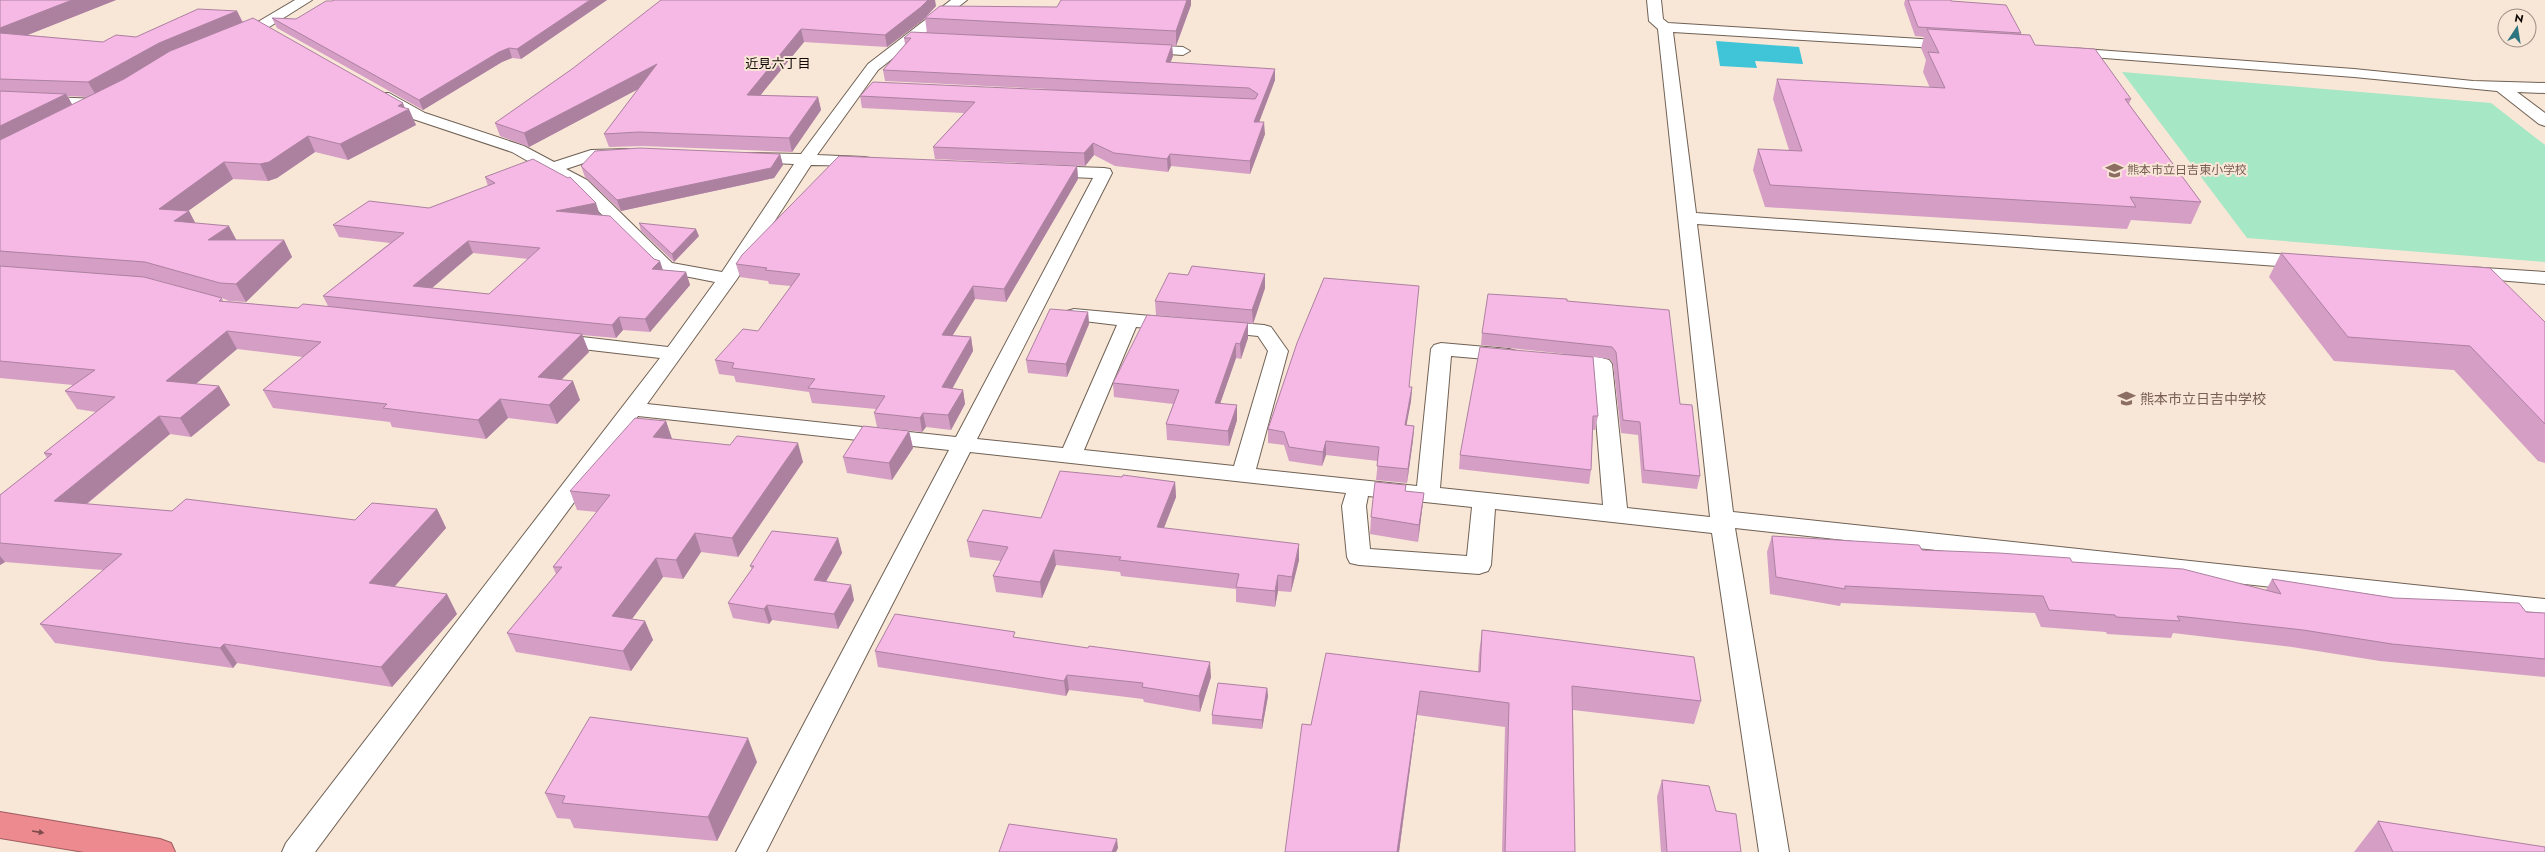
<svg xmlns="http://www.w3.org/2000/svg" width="2545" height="852" font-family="Jost,'Noto Sans JP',sans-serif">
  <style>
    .green { fill: #a6e7c5 }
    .water { fill: #40c4d7 }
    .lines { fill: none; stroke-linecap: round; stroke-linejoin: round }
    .minor-casing { stroke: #6f6154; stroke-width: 2 }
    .highway-casing { stroke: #9f5d5f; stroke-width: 2 }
    .minor { fill: #fff; fill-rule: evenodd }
    .highway { fill: #ec8a8f; fill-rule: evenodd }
    .wall { fill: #d49ec5; fill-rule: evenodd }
    .shaded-wall { fill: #ac81a0 }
    .building { fill: #f6b8e5; stroke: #ac81a0; fill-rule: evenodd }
    .oneway { fill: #7e4a4a }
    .labels { text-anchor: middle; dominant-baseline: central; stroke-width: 4; stroke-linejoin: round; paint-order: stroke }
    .far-education-label { font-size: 12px; fill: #785e54; stroke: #f8e6d7; text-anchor: start }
    .far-neighbourhood-label { font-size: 13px; fill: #0f0a06; stroke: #f8e6d7 }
    .education-label { font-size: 14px; fill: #785e54; stroke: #f8e6d7; text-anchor: start }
  </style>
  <rect width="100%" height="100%" fill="#f8e6d7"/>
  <path class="green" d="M2122,72L2491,103L2545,145V262L2247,238Z"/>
  <path class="water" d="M1716,41L1799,47L1803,64L1755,61L1757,68L1720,66Z"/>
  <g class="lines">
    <defs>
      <path id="minor" d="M295,0H312L266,29L237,38L230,34L232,31L256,23Z
        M951,0H967L878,70L817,155L864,157L870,158L872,162L870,166L811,165L737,279L647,404L956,437L1093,178L1048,176L1042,175L1040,171L1042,167L1048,166L1104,168L1110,169L1112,173L977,439L1063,448L1117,325L1067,319L1064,315L1067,311L1074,309L1173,318L1180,320L1183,324L1180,328L1173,330L1136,327L1084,450L1234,466L1268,351L1258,336L1210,331L1207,327L1210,323L1217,321L1264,325L1271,327L1288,351L1256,469L1417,486L1431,349L1434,345L1441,343L1509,349L1516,351L1519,355L1516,359L1509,361L1451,356L1440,488L1603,505L1592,369L1556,364L1553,360L1556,356C1571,352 1594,356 1609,360L1612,364L1627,508L1710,517L1658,29L1649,21L1647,0H1661L1663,19L1668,23L1952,41L1959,45L1952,49L1673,32L1696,213L2306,256L2313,258L2315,262L2313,266L2306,268L1697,224L1733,512L2545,599V617L1735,528L1789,852H1759L1712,533L1495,509L1491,565L1488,571L1479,574L1359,565L1350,563L1347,557L1342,506L1346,493L970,452L766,852H736L949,450L638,416L315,852H282L286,843L660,358L556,346L549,344L546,340L549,336L556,334L668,347L715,282L659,271L575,188L512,152L413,119L379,99L376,96L379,93H389L425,113L524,146L554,162L591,150L628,149L630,153L628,157L593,160L566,169L587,180L672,263L722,272L794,164L752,162L746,161L744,157L746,153L801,154L868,64ZM1368,496L1472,507L1467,556L1370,549L1366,506Z
        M1143,45L1183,47L1190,51L1183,55L1138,52L1136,49L1138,46Z
        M2070,48L2354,69L2473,81L2545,83V93L2517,92L2545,113V126L2539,124L2497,91L2354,77L2065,55L2063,52L2065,49Z
        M0,95L99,99L107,104L99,109L0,105Z
        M2468,267L2545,272V284L2461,277L2459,273L2461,269Z"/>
      <path id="highway" d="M0,812L160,839L171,843L175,852H84L0,838Z"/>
    </defs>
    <use href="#minor" class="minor-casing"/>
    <use href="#highway" class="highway-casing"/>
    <use href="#minor" class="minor"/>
    <use href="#highway" class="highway"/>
  </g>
  <path class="wall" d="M0,0H116L27,35L103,42L136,37L237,11L243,22L405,108L416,125L348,160L315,152L277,178L268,181L233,179L188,211H189L195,223L236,240H284L292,257L246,302L229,301L222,298L223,301L298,308L328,306L323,296L390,243L339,237L333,225L429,208L488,186L485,177L600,215L663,270L686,272L690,285L650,332L623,330L616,338L582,335L589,352L561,380L580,400L557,424L508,418L486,439L392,427L390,422L273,408L263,390L303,357L237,349L195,384L219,386L230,405L191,437L170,434L87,504L172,511L355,520L437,509L446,528L394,587L457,614L392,687L237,663L233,668L55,643L40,624L103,570L5,562L0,565V495L47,458L44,453L96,412L77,409L65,391L73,385L0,378ZM68,96L87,97L72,105ZM473,253L528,259L489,294L432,288ZM153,279L155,280L193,290Z
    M334,0H607L521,59L512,58L502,62L423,110L277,28L272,18L296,19Z
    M1905,0H1951V1L2021,33L2020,35L2035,45L2131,99L2129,104L2201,202L2191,224L2131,220L2127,229L1765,207L1753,170L1758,149L1789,150L1773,99L1777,79L1930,88L1923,72L1926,60L1921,48L1924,37L1915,36L1904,4Z
    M1191,5L1176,46H1172L1173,56L1170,63L1275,80L1259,122L1265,134L1250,174L1171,166L1168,172L1115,166L1094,155L1085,166L935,159L933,147L964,113L862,108L860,96L1048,89L885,81L883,70L905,44L904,38H1021L927,33L925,18L1057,7Z
    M936,6L923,20L887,47L804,42L760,95L818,97L821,110L792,152L643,146L609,147L604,134L638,89L529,147L500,136L495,123L572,69Z
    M780,154L783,165L774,178L621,211L585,177L581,166Z
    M1077,166L1078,179L1006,302L975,299L952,335L971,337L973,351L952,388L963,390L965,404L951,430L926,427L922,432L877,427L874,413L876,409L812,403L809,392L736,382L734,376L719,374L715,360L758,331L791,286L769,284L768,281L740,277L736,264Z
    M639,223L699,236L674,262L641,231Z
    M2281,253L2545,322V463L2538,461L2454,370L2334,361L2269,277Z
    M1265,274V288L1253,324L1248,323V338L1241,359L1236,358L1220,404L1237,405V420L1229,446L1167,440L1166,424L1173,404L1114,397L1113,383L1229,322L1156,315L1155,301L1188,275Z
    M1567,301L1680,404L1700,476L1697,489L1642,483L1638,435L1621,433L1613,364L1610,359L1593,357L1598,416L1595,430H1593L1591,470L1589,484L1459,469L1460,455L1566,354L1481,345L1482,333Z
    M1088,312L1089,324L1067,377L1028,373L1026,360Z
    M1410,387H1412L1411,401L1406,425L1414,426L1413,440L1407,483L1376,480L1378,461L1326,455L1322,466L1289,461L1284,445L1268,443V429Z
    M666,421L672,439L803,462L738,557L701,552L683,579L663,577L632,619L645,621L653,640L631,671L516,652L507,633L556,574L553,567L597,512L577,510L570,491Z
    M909,431L913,448L892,480L847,473L843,457Z
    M1122,477L1175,482L1176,497L1164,528L1299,560L1291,592L1278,591L1275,607L1236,602V589L1121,576L1120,572L1056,565L1042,598L996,592L993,576L1001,561L970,557L967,541L1041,518Z
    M1405,491L1424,493L1422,510L1418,542L1370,534L1371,517Z
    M1772,536L1922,550L2072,562L2266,590L2272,579L2394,598L2545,613V677L2380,661L2292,647L2173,633L2171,638L2107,634L2106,632L2041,627L2035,613L1841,603L1840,606L1770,594L1767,552Z
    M838,538L842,553L826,582L854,600L838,629L772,620L769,624L733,618L728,603L752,569L750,566Z
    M1482,630L1701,701L1694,724L1573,710L1575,852H1502L1505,727L1417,715L1399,852H1285L1311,725L1478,672L1479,654Z
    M1016,637L1211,677L1200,712L1144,702L1143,699L1069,690L1066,696L878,667L875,651Z
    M1267,688L1268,696L1262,729L1212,724V715Z
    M757,762L717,841L574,828L570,819L557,818L545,793Z
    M1662,780L1716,811L1741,852H1661L1657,797Z
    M2378,821L2545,852H2354Z"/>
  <path class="shaded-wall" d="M72,0H116L0,46V28Z
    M590,0H607L521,59L517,49Z
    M928,0H935L936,6L923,20L887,47L885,35Z
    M1187,0H1191V5L1176,46V31Z
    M237,11L244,26L97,97L88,82L159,43Z
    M801,29L804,42L750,108L747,95Z
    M1172,45L1173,56L1166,74V62Z
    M509,48L512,58L502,62L423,110L419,100L499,52Z
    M657,64L661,77L529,147L524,133Z
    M1275,69V80L1255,133L1254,122Z
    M66,94L75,109L0,147V126Z
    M818,97L821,110L792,152L789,138Z
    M403,103L406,111L409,109L416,125L348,160L340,144Z
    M1264,122L1265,134L1250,174V161Z
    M308,136L315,152L277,178L268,181L260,164Z
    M1093,143L1094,155L1085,166L1084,153Z
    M780,154L783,165L774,178L621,211L617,200Z
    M1170,154L1171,166L1168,172L1167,159Z
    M224,162L233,179L181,216L189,211L198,228L183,238L159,209Z
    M1077,166L1078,179L1006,302L1004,289Z
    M596,203L600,215L556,211Z
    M229,226L238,243L208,240Z
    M696,229L699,236L674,262L672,254Z
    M284,240L292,257L246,302L236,284Z
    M468,241L473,253L419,299L413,286Z
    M660,261L664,273L652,269Z
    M686,272L690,285L650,332L645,319Z
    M1265,274V288L1253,324L1252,310Z
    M973,286L975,299L945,348L942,335Z
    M1088,312L1089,324L1067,377L1066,364Z
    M619,317L623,330L616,338L612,325Z
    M1248,323V338L1241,359L1240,344Z
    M227,331L237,349L177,400L166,381Z
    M582,334L589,352L546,395L538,377Z
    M971,337L973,351L945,402L942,387Z
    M1236,343V358L1215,418V403Z
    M573,381L580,400L557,424L549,405Z
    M219,386L230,405L191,437L180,418Z
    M1412,387L1411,401L1404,439L1405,425Z
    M963,390L965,404L951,430L948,415Z
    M500,399L508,418L486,439L478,420Z
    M1237,405V420L1229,446L1228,431Z
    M923,413L926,427L922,432L920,418Z
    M159,416L170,434L67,520L54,501Z
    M666,421L672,439L653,437Z
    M1414,426L1413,440L1407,483L1408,469Z
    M909,431L913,448L892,480L889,463Z
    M1326,441V455L1322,466L1323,452Z
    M798,443L803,462L738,557L732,538Z
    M1175,482L1176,497L1158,543L1157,527Z
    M1424,493L1422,510L1418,542L1419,525Z
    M437,509L446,528L380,603L369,583Z
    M695,533L701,552L683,579L676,560Z
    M838,538L842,553L818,595L814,580Z
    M1299,544V560L1291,592L1292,577Z
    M1054,550L1056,565L1042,598L1040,582Z
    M0,556L5,562L0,565Z
    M656,558L663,577L620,635L612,616Z
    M1278,575V591L1275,607V591Z
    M851,585L854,600L838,629L834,614Z
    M447,594L457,614L392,687L381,667Z
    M767,605L772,620L769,624L764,609Z
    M645,621L653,640L631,671L623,651Z
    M224,644L237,663L233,668L220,648Z
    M1210,662L1211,677L1200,712L1199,696Z
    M1067,675L1069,690L1066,696L1064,681Z
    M1267,688L1268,696L1262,729V720Z
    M1420,691L1417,715L1399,852H1397Z
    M748,738L757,762L717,841L708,817Z
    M1117,839L1118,848L1116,852H1112Z"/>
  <path class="building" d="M0,0H72L0,28Z
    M334,0H590L517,49L509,48L499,52L419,100L272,18L296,19L326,1H332Z
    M661,0H928L921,7L885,35L801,29L747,95L818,97L789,138L639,132L604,134L657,64L524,133L495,123L572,69Z
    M1061,0H1187L1176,31L925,18L940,6L1057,7Z
    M1908,0H1951V1L2006,5L2021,33L1918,27Z
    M198,9L237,11L159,43L88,82L0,79V33L103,42L116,35L136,37Z
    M253,18L403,103L398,106L409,109L340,144L308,136L269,162L260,164L224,162L159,209L189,211L174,221L229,226L208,240H284L236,284L220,283L145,262L0,251V140L124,79L170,51Z
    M1927,29L2030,35L2035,45L2095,49L2131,99H2125L2201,202L2130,197L2136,207L1770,185L1758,149L1802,151L1777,79L1945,88L1928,52L1939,53Z
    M911,32L1172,45L1166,62L1275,69L1254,122H1264L1250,161L1170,154L1167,159L1114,153L1093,143L1084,153L933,147L975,102L860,96L873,82L1255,99L1258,94L1249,88L883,70L911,38H904Z
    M0,91L66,94L0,126Z
    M640,148L780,154L771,168L617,200L581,166L595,151Z
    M839,156L1077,166L1004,289L973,286L942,335L971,337L942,387L963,390L948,415L923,413L920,418L874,413L885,396L808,388L815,379L732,368L734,363L715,360L743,329L758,331L800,274L765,270L767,268L736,264L742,255Z
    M533,159L568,178L570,177L596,203L556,211L610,216L654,259L660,261L652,269L686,272L645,319L619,317L612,325L323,296L404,233L333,225L369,201L429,208L495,183L485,177ZM468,241L540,248L489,294L413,286Z
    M639,223L696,229L672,254Z
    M2281,253L2490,268L2545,322V424L2470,346L2348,337Z
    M0,266L144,277L222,298L219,301L298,308L303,304L334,307L582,334L538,377L573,381L549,405L500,399L478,420L383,408L387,404L263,390L321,342L227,331L166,381L219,386L180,418L159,416L54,501L172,511L186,499L355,520L372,503L437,509L369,583L447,594L381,667L224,644L220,648L40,624L122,554L0,543V495L52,454L44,453L115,397L65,391L95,370L0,361Z
    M1192,266L1265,274L1252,310L1155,301L1169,273L1188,275Z
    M1324,278L1419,286L1409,387H1412L1405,425L1414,426L1408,469L1377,466L1379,447L1326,441L1323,452L1289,447L1284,432L1268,429L1297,343Z
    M1488,294L1567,299V301L1669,310L1680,404L1692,405L1700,476L1644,470L1640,422L1623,420L1616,352L1612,347L1482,333Z
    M1050,309L1088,312L1066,364L1026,360Z
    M1147,315L1248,323L1240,344L1236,343L1215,403L1237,405L1228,431L1166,424L1179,390L1113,383Z
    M1480,347L1593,357L1598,416H1593L1591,470L1460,455Z
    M635,418L666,421L653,437L730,445L737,436L798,443L732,538L695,533L676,560L656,558L612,616L645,621L623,651L507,633L562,567H553L610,495L570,491Z
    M863,426L909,431L889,463L843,457Z
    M1060,471L1122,477L1123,475L1175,482L1157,527L1299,544L1292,577L1278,575L1275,591L1236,587L1239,574L1119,560L1121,557L1054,550L1040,582L993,576L1008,547L967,541L983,510L1041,518Z
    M1375,482L1406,485L1405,491L1424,493L1419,525L1371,517Z
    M772,531L838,538L814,580L851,585L834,614L767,605L764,609L728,603L754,566H750Z
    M1772,536L1919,545L1922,550L1999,553L2070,558L2072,562L2183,569L2281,594L2272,579L2394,598L2519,603L2526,612L2545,613V659L2392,644L2303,630L2177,616L2180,621L2116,617L2115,615L2049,610L2043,596L1845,586V589L1776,577Z
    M895,614L1015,632L1013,637L1088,648L1089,646L1210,662L1199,696L1142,687L1143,683L1067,675L1064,681L875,651Z
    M1482,630L1694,657L1701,701L1572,686L1575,852H1505L1509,703L1420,691L1397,852H1285L1302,724L1311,725L1326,653L1480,672Z
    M1218,683L1267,688L1262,720L1212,715Z
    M590,717L748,738L708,817L562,803L565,796L545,793Z
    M1662,780L1709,786L1716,811L1736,814L1741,852H1667Z
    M2378,821L2545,847V852H2393Z
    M1009,824L1117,839L1112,852H999Z"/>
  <defs><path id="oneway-solid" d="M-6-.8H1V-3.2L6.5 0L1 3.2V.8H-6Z"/></defs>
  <use class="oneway" href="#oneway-solid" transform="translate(38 832) rotate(9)"/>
  <defs>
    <symbol id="school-bare" viewBox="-9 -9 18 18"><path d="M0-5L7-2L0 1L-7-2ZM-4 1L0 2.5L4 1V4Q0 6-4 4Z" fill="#8d6e63" stroke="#f8e6d7" stroke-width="2.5" paint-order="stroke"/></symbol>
  </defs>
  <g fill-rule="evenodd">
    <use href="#school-bare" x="2102" y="158" width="25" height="25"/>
    <use href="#school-bare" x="2114" y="386" width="25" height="25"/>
  </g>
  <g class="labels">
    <g class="far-education-label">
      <text x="2127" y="170">熊本市立日吉東小学校</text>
    </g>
    <g class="far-neighbourhood-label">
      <text x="778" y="63">近見六丁目</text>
    </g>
    <g class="education-label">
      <text x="2140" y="399">熊本市立日吉中学校</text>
    </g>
  </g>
  <g transform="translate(2517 28) rotate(12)"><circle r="19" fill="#f8e6d7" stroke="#9b8e83"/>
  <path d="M0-3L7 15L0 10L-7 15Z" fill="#2d757f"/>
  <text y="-6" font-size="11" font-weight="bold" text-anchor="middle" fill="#0f0a06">N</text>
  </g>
</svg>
